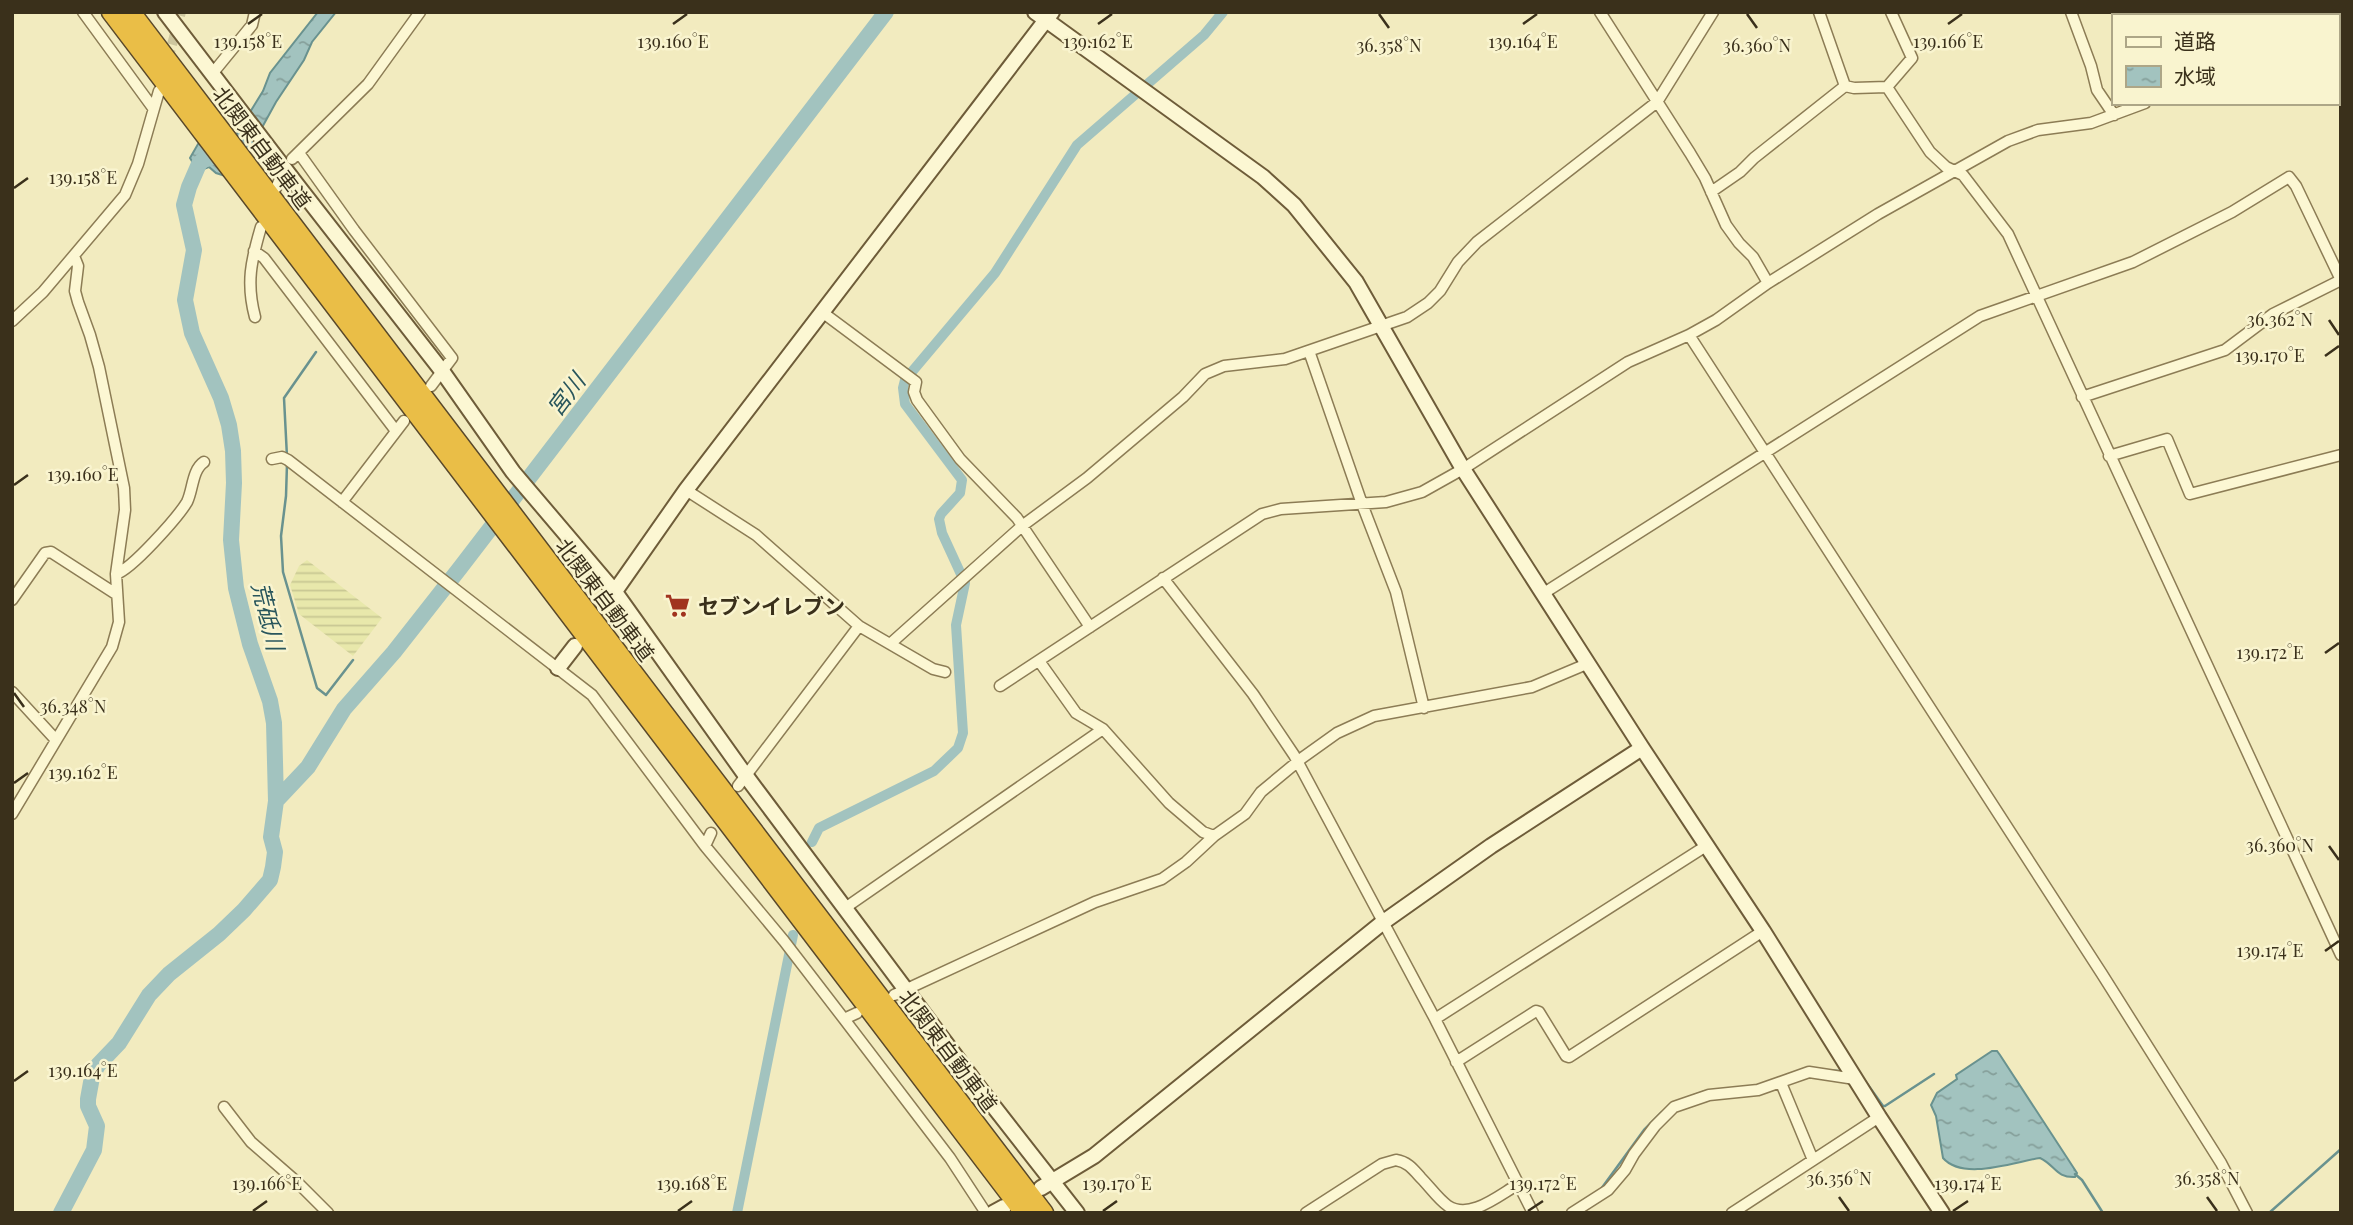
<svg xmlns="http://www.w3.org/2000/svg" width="2353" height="1225" font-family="'Playfair Display','Noto Sans JP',serif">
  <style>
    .farmland { fill: url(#farmland-rules) }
    .water { fill: url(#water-ripples); stroke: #69928f; stroke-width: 2 }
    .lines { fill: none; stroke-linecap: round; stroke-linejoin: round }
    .stream { stroke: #69928f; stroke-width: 2.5 }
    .canal { stroke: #a2c3bf; stroke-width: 10 }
    .river { stroke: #a2c3bf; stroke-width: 16 }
    .street-tunnel { stroke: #cdc69e; stroke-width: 10; stroke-dasharray: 10 5; stroke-linecap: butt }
    .street-casing { stroke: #8c7c55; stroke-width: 13 }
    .secondary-casing { stroke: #6e5c39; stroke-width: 18 }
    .highway-casing { stroke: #59482a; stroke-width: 21 }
    .street { stroke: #fcf7d3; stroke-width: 10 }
    .secondary { stroke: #fcf7d3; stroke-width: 14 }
    .highway { stroke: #eabe47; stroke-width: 18 }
    .ticks { fill: none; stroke: #3a301b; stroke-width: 2.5 }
    .labels { text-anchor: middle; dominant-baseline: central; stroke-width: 5; stroke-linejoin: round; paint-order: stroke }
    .street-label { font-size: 21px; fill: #3a301b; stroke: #f9f4cf }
    .poi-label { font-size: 21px; font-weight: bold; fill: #3a301b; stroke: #f9f4cf; text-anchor: start }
    .water-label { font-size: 23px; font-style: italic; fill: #29565c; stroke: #f9f4cf }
    .ticks-label { font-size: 18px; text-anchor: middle; fill: #3a301b; stroke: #f9f4cf; stroke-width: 5; stroke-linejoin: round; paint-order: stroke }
  </style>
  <defs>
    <pattern id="farmland-rules" width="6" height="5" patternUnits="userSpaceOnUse" patternTransform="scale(1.75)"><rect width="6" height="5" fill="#e8e8ab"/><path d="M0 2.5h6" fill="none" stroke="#c8c793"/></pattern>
    <pattern id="water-ripples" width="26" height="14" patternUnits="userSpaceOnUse" patternTransform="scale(1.75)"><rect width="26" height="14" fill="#a2c3bf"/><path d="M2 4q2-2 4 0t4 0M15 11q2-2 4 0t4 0" fill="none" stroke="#859f9a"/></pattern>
  </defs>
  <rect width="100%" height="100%" fill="#f2ebbf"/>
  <path class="farmland" d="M307,560L382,618L353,656L299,614L290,585L299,566Z"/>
  <path class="water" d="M318,12H336L312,42L304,60L276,102L247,155L229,177L216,173L209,167L198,171L190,158L198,144L236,135L263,91L270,73Z
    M1992,1051H1997L2000,1055L2077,1173L2075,1177C2056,1178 2055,1165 2040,1158C2014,1162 1963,1181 1943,1158L1936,1116L1931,1105L1937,1093L1957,1079L1956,1075Z"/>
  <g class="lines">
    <path class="stream" d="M287,457L284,398L316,352
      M287,464L286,496L281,536L283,572L317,688L326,695L353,660
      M340,705L344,709
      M1825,1070L1839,1071
      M1863,1078L1883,1106H1885L1934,1074
      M1686,1098L1703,1092
      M2075,1174L2082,1180L2103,1213
      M1601,1189L1644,1130L1662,1112
      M2269,1213L2341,1149"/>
    <path class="canal" d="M812,842L819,828L829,823L934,771L958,748L963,733L956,625L965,583L942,533L939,519L941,514L960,493L962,480L905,404L903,388L905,380L995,273L1077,145L1204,35L1223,12
      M737,1213L793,935"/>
    <path class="river" d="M276,801L308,767L344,709L394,652L460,568L886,12
      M61,1213L94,1150L97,1126L88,1106V1099L92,1077L98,1065L119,1043L149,995L169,974L219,934L244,910L270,880L273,867L275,852L271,837L276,801L274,723L270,701L250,644L236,588L231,540L234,483L233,451L229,425L221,398L192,333L185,300L194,250L184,205L189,187L199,164L203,160L210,158"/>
    <path class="street-tunnel" d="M168,59L181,12"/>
    <defs>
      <path id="street" d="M83,12L153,108
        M1600,12L1690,153L1705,178L1726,225L1739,243L1753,257L1768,283
        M1819,12L1845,86
        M2071,12L2091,66L2097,90L2114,115
        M212,74L252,25L255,12
        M1845,86L1854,88L1887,87L1930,152L1946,167L1963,175L2008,234L2341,955
        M1887,87L1912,58L1891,12
        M299,153L354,230L452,358L431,386
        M292,159L368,84L420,12
        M276,188L282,175
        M1711,192L1740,172L1754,158L1845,86
        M254,251L264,258L396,431
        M822,312L916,382L914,392L917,400L960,459L1017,518L1090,627
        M255,317C246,283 251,261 261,227
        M12,321L43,292L125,195L138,164L159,91
        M1689,335L2102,974L2221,1163L2247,1213
        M1309,351L1362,504L1396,592L1424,708
        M2109,456L2167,439L2190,494L2341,455
        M272,459L282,457L288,460L592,695L705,846L784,941L844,1019L950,1158L986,1213
        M686,490L756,535L859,626L933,669L945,672
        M342,502L404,421
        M116,574C132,569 178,517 187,502C193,490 192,470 204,462
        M1163,578L1253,694L1294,755L1435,1019L1533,1213
        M1544,593L1980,316L2133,262L2232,212L2289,177L2296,186L2341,280L2273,314L2225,350L2082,397
        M12,600L45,553L51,552L116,594
        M890,644L1022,526L1087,478L1183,397L1205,374L1224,366L1285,359L1407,317L1428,303L1440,291L1458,262L1477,242L1657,102L1713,12
        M1039,661L1076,713L1103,729L1169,803L1203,832L1214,836
        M1000,686L1262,514L1281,509L1386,502L1422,492L1463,469L1628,362L1689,335L1716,320L1768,283L1878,214L2008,141L2038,130L2091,123L2145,103
        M12,692L56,740
        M738,786L859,626
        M12,814L112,647L119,622L116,574L125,510L124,488L99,367L90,335L78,302L75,291L78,266L74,256
        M705,846L711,833
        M845,908L1103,729
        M894,995L1095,902L1162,879L1186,862L1214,836L1245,814L1261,792L1302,758L1337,733L1374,716L1532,687L1589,663
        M844,1019L857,1013
        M1435,1019L1706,846
        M1456,1062L1536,1011L1539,1012L1566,1056L1569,1057L1763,931
        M1781,1083L1813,1160
        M224,1107L251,1142L298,1183L328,1213
        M1306,1213L1382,1164L1396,1160C1408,1162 1413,1169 1421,1178C1430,1187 1438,1199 1448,1206C1470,1220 1498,1196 1517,1185
        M1572,1213L1608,1190L1625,1170L1634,1154L1655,1126L1674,1107L1709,1095L1758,1090L1809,1072L1855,1079
        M1732,1213L1879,1117"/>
      <path id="secondary" d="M165,12L297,185L442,371L513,472L615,592L746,776L980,1089L1077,1213
        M1035,12L1263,177L1294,205L1356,282L1463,469L1642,748L1763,931L1879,1117L1942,1213
        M2248,16L2250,12
        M604,607L686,490L1052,12
        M558,668L575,646
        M1041,1188L1094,1156L1382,923L1491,846L1642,748
        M993,1213L1004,1207"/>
      <path id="highway" d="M111,12L1024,1213
        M131,12L1044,1213"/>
    </defs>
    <use href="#street" class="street-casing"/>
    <use href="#secondary" class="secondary-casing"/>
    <use href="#highway" class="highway-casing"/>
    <use href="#street" class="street"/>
    <use href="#secondary" class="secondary"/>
    <use href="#highway" class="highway"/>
  </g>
  <path class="ticks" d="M1379,14L1389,28M1747,14L1757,28M248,24L262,14M673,24L687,14M1098,24L1112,14M1523,24L1537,14M1948,24L1962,14M14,188L28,178M2329,320L2339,335M2325,356L2339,346M14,485L28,475M2325,653L2339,643M14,693L24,707M14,783L28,773M2329,846L2339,860M2325,951L2339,941M14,1081L28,1071M1839,1197L1849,1211M2207,1197L2217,1211M253,1211L267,1201M678,1211L692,1201M1103,1211L1117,1201M1528,1211L1543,1201M1953,1211L1968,1201"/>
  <defs>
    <symbol id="supermarket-bare" viewBox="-9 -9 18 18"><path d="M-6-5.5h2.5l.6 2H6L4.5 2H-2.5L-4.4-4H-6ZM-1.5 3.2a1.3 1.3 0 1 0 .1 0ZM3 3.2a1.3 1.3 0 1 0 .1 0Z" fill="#a1341f" stroke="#f9f4cf" stroke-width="2.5" paint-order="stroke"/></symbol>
  </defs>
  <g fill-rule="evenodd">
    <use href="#supermarket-bare" x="660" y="588" width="35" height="35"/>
  </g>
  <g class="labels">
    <g class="street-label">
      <text transform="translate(263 147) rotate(53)">北関東自動車道</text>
      <text transform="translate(606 599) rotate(53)">北関東自動車道</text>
      <text transform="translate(949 1050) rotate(53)">北関東自動車道</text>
    </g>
    <g class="poi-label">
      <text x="698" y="605">セブンイレブン</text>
    </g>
    <g class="water-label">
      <text transform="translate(565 394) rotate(-53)">宮川</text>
      <text transform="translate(269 616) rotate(76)">荒砥川</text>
    </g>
  </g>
  <g class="ticks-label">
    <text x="248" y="48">139.158°E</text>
    <text x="673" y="48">139.160°E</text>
    <text x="1098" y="48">139.162°E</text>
    <text x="1523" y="48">139.164°E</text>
    <text x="1948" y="48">139.166°E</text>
    <text x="1389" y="52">36.358°N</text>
    <text x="1757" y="52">36.360°N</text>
    <text x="83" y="184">139.158°E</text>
    <text x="2280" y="326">36.362°N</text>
    <text x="2270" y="362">139.170°E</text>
    <text x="83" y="481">139.160°E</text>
    <text x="2270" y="659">139.172°E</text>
    <text x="73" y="713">36.348°N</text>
    <text x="83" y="779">139.162°E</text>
    <text x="2280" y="852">36.360°N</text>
    <text x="2270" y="957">139.174°E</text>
    <text x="83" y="1077">139.164°E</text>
    <text x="1839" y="1185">36.356°N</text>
    <text x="2207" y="1185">36.358°N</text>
    <text x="267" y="1190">139.166°E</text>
    <text x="692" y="1190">139.168°E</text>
    <text x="1117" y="1190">139.170°E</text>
    <text x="1543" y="1190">139.172°E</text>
    <text x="1968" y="1190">139.174°E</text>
  </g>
  <rect width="2353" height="1225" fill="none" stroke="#3a301b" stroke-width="28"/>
  <rect x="2112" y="14" width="228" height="91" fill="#f9f4cf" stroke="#ada687" stroke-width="2"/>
  <rect x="2126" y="37" width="35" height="10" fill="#fcf7d3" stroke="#ada687" stroke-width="2"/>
  <text x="2174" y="49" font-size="21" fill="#3a301b">道路</text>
  <rect x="2126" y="66" width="35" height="21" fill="url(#water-ripples)" stroke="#ada687" stroke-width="2"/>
  <text x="2174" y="84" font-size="21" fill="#3a301b">水域</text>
</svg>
